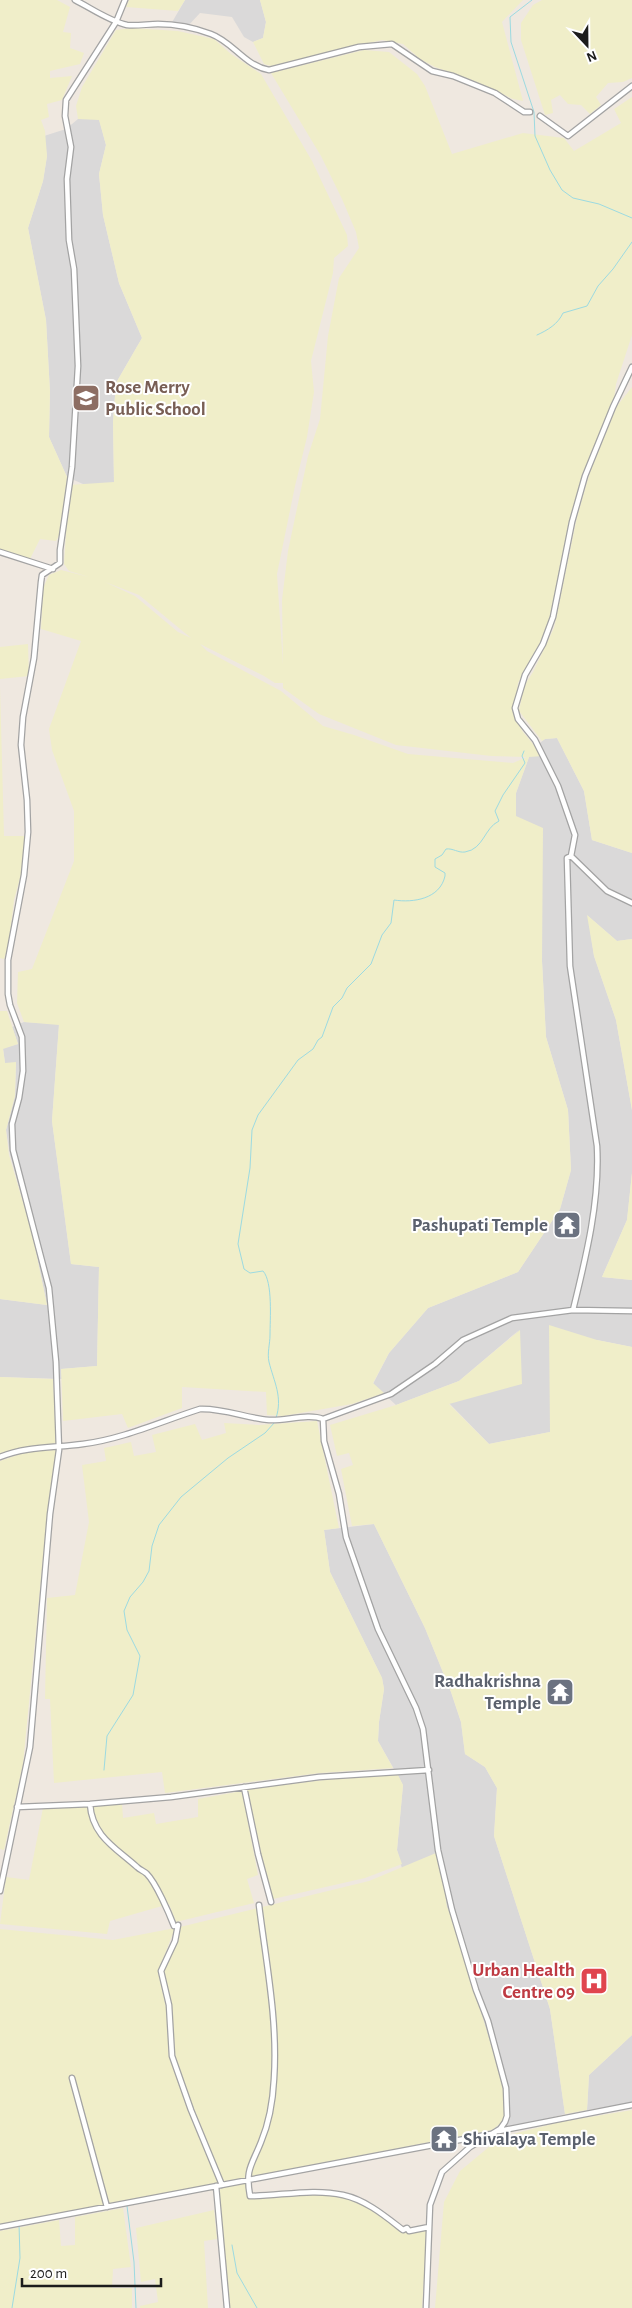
<svg xmlns="http://www.w3.org/2000/svg" width="632" height="2308" font-family="'Alegreya Sans',sans-serif">
  <style>
    .residential { fill: #dad9d9 }
    .farmland { fill: #f0eec9; fill-rule: evenodd }
    .lines { fill: none; stroke-linecap: round; stroke-linejoin: round }
    .stream { stroke: #9cdae1; stroke-width: 1 }
    .minor-casing { stroke: #a3a3a3; stroke-width: 7 }
    .minor { stroke: #fff; stroke-width: 4.5 }
    .labels { text-anchor: middle; dominant-baseline: central; stroke-width: 4; stroke-linejoin: round; paint-order: stroke }
    .education-label { font-size: 19px; font-weight: bold; fill: #785e54; stroke: #fff; text-anchor: start }
    .worship-label { font-size: 19px; font-weight: bold; fill: #5b616d; stroke: #fff; text-anchor: end }
    .health-label { font-size: 19px; font-weight: bold; fill: #be3a42; stroke: #fff; text-anchor: end }
  </style>
  <rect width="100%" height="100%" fill="#efe8e0"/>
  <path class="residential" d="M185,0H260L266,22L263,38L253,42L244,37L232,17L200,13L187,27L171,24Z
    M78,119H99L106,145L99,174L103,215L119,283L142,338L116,383L113,422L114,483L99,485L83,484L67,477L49,437L50,392L46,320L28,228L43,181L47,156L44,136L66,129Z
    M557,738L584,791L592,840L632,853V939L617,941L588,916L594,956L616,1020L632,1110V1173L627,1220L602,1277L632,1280V1347L597,1340L550,1432L489,1444L449,1403L519,1330L459,1381L396,1405L373,1384L389,1353L428,1308L518,1272L560,1209L571,1170L568,1110L546,1037L542,961L516,816V793L532,749L545,739Z
    M24,1022L59,1024L52,1121L71,1264L99,1267L97,1366L61,1369L62,1379L0,1377V1299L47,1305L32,1233L10,1155L6,1130L15,1096L16,1063H5L3,1048L18,1044L12,1027Z
    M374,1524L425,1628L451,1692L461,1722L465,1754L485,1767L497,1788L494,1836L550,2009L565,2114L500,2131L487,2125L400,1862L397,1850L403,1785L378,1741L379,1722L384,1689L382,1678L330,1572L324,1530Z
    M632,2035V2103L587,2110L589,2075Z"/>
  <path class="farmland" d="M0,0H57L70,7L63,32L71,33L70,48L84,53L80,64L50,71V78L72,76L62,100L47,104L49,117L41,120L45,131L47,156L43,181L28,228L46,320L50,392L49,437L67,477L60,534L56,541L40,539L30,559L0,551Z
    M129,0H185L178,11L126,7Z
    M260,0H523L502,22L523,101L513,99L477,82L435,67L420,59L403,44L382,40L271,66L264,64L253,42L263,38L266,22Z
    M542,0H632V78L623,82L608,83L596,97L601,105L590,114L581,105L568,104L560,95L551,100L553,113L545,115L521,40V23L533,5Z
    M132,28L178,31L214,39L231,54L261,74L312,161L347,235L348,246L334,258L333,273L311,361L314,392L307,437L295,486L277,574L283,665L282,600L288,551L308,456L320,419L328,336L339,278L359,248L356,232L342,199L321,156L271,73L364,50L389,52L417,74L425,86L452,154L523,133L564,138L574,151L621,123L614,109L632,97V335L616,384L613,407L592,458L576,509L546,634L518,683L514,716L523,732L543,756L529,757L516,793V816L543,828L542,961L546,1037L568,1110L571,1170L560,1209L518,1272L428,1308L389,1353L373,1383L384,1393L352,1404L283,1416L267,1415L266,1392L182,1387V1408L128,1428L122,1414L63,1421L61,1369L97,1366L99,1267L71,1264L52,1121L59,1025L24,1022L17,1003L18,972L32,969L74,861V811L52,750L49,729L81,641L41,629L43,588L49,575L61,570L89,577L69,571L64,564L69,485L114,482L113,422L116,383L142,338L119,283L103,215L99,174L106,145L99,120L78,119L76,106L82,87L116,30ZM105,582L139,595L191,638L178,632L135,596ZM200,644L264,676L275,683H283V688L319,714L396,745L491,756L527,757L513,763L408,754L354,735L323,726L281,691L207,651Z
    M632,387V853L592,840L584,791L557,738L545,739L542,741L519,711L524,686L533,672L554,628L577,517L590,472L617,406Z
    M28,644L29,676L0,679V647Z
    M0,686L4,836H25L22,871L14,900L9,944L4,959L0,958Z
    M587,915L617,941L632,939V1110L616,1020L594,956Z
    M0,1011H7L18,1044L3,1049L5,1063L16,1062L15,1096L6,1130L9,1155L32,1233L47,1305L0,1299Z
    M632,1173V1280L602,1277L627,1220Z
    M549,1325L597,1340L632,1347V2035L589,2075L587,2110L565,2114L550,2009L494,1836L497,1788L485,1767L465,1754L461,1722L451,1692L425,1628L374,1524L352,1526L341,1469L353,1465L349,1453L337,1456L330,1425L396,1405L459,1381L520,1330L522,1384L449,1404L489,1444L550,1432Z
    M0,1377L53,1379L56,1443L0,1453Z
    M317,1421L339,1528L324,1530L330,1572L382,1678L384,1689L379,1722L378,1741L393,1768L320,1773L165,1793L162,1772L54,1783L50,1699H45L47,1598L75,1595L89,1522L82,1465L106,1461L104,1448L131,1442L134,1456L156,1452L152,1435L195,1424L202,1440L226,1433L224,1423L259,1425Z
    M57,1450L46,1528L23,1764L4,1850L0,1849V1461L26,1452Z
    M398,1775L403,1785L397,1850L402,1864L365,1878L273,1899L259,1846L247,1789L333,1779Z
    M242,1791L258,1875L247,1879L254,1903L176,1922L169,1904L110,1921L107,1934L0,1924L6,1877L29,1880L43,1808L122,1804L123,1818L154,1813L156,1824L198,1817V1799Z
    M436,1853L443,1878L447,1907L453,1920L499,2071L504,2095L505,2114L501,2123L492,2130L223,2182L176,2063L171,1998L163,1971L180,1927L369,1881Z
    M175,1928L158,1972L167,2012L169,2056L212,2165L218,2184L0,2224V1929L113,1940Z
    M632,2110V2308H435L444,2202L460,2171L501,2137L560,2122Z
    M247,2182L250,2195L319,2193L343,2195L358,2201L409,2231L427,2227L422,2308H230L218,2191L223,2187Z
    M123,2208L131,2267L113,2269L112,2288H132V2308H0V2231L59,2220L61,2246L75,2245V2217Z
    M214,2210L217,2239L204,2241L208,2308H140V2306L158,2302L155,2279L141,2282L136,2228Z"/>
  <g class="lines">
    <path class="stream" d="M532,0L510,17L511,42L534,112L535,136L550,170L562,190L573,198L599,204L632,218
      M537,335C548,330 558,324 563,313L587,306L598,286L613,269L632,242
      M276,1418C283,1397 274,1382 269,1362C267,1353 270,1344 270,1335C270,1320 273,1282 263,1271L250,1273L244,1269L238,1244L250,1168L252,1130L258,1115L298,1060L313,1049L318,1040L322,1037L333,1007L342,998L347,988L371,964L382,935L391,923L394,900C413,903 440,899 445,876V873L435,867V859L442,855L446,849C453,848 458,853 465,852C484,849 484,828 499,821L495,811L503,795L525,763L522,756L524,751
      M104,1770L107,1736L133,1695L140,1656L127,1630L124,1611L130,1597L143,1582L149,1571L152,1546L159,1525L181,1497L228,1458L265,1433L275,1422
      M127,2206L134,2262L136,2308
      M232,2245L237,2273L257,2308
      M12,2308L20,2258L19,2224"/>
    <defs>
      <path id="minor" d="M75,0C91,8 109,21 127,25C137,26 148,24 158,24C175,24 195,28 211,34C233,42 245,66 269,70L359,47L392,44L432,71L453,76L495,93L524,112H530
        M540,116L568,136L632,86
        M0,552L53,569
        M571,856L607,891L632,903
        M573,1310C586,1257 600,1201 597,1146L570,966L567,858L571,856L575,835L558,786L535,740L518,719L515,708L525,675L543,644L553,617L572,522L585,476L613,407L632,367
        M323,1419L324,1441L339,1494L346,1537L378,1629L416,1708L423,1729L438,1850L452,1910L476,1990L488,2021L506,2088L507,2116L505,2122L500,2129L470,2147L442,2172L430,2205L426,2308
        M0,1457C27,1446 54,1448 83,1444C123,1439 162,1421 200,1409C224,1408 245,1418 269,1420C286,1421 308,1413 323,1419L391,1394L435,1364L463,1340L512,1318L573,1310L632,1311
        M244,1787L258,1854L271,1902
        M90,1804C92,1836 116,1848 137,1867C140,1870 144,1871 147,1874C156,1883 169,1913 174,1926
        M17,1807L90,1804L171,1797L319,1777L429,1770
        M0,1891L30,1747L50,1514L59,1450L56,1362L49,1288L13,1150L12,1124L19,1098L23,1071L22,1037L10,1005L8,994V960L24,875L28,832L27,800L21,745L23,717L34,658L41,582L42,575L60,563V550L72,467L78,366L74,269L69,240L67,179L71,147L65,116L66,100L116,22L125,0
        M259,1905C266,1962 278,2021 274,2079C273,2099 269,2123 261,2142C252,2165 245,2169 250,2196C280,2196 313,2188 343,2195C366,2200 385,2216 403,2230L407,2228L409,2231L429,2227
        M178,1925L175,1941L161,1971L169,2005L172,2056L191,2110L222,2185
        M72,2078L107,2207
        M499,2131L632,2105
        M216,2186L227,2308
        M0,2227L491,2134"/>
    </defs>
    <use href="#minor" class="minor-casing"/>
    <use href="#minor" class="minor"/>
  </g>
  <defs>
    <symbol id="school-square" viewBox="-11 -11 22 22"><rect x="-9" y="-9" width="18" height="18" rx="4" fill="#8d6e63" stroke="#fff"/><path d="M0-5L7-2L0 1L-7-2ZM-4 1L0 2.5L4 1V4Q0 6-4 4Z" fill="#fff"/></symbol>
    <symbol id="temple-square" viewBox="-11 -11 22 22"><rect x="-9" y="-9" width="18" height="18" rx="4" fill="#6b7280" stroke="#fff"/><path d="M0-6L5-2H3V0L6.5 2.5H4V6H1.5V3h-3V6H-4V2.5H-6.5L-3 0V-2H-5Z" fill="#fff"/></symbol>
    <symbol id="hospital-square" viewBox="-11 -11 22 22"><rect x="-9" y="-9" width="18" height="18" rx="4" fill="#e0444e" stroke="#fff"/><path d="M-5-5h3v3.5h4V-5h3V5h-3V1.5h-4V5h-3Z" fill="#fff"/></symbol>
  </defs>
  <g fill-rule="evenodd">
    <use href="#school-square" x="70" y="382" width="32" height="32"/>
    <use href="#temple-square" x="551" y="1209" width="32" height="32"/>
    <use href="#temple-square" x="544" y="1676" width="32" height="32"/>
    <use href="#hospital-square" x="578" y="1965" width="32" height="32"/>
    <use href="#temple-square" x="428" y="2123" width="32" height="32"/>
  </g>
  <g class="labels">
    <g class="education-label">
      <text x="105" y="387">Rose Merry<tspan x="105" dy="22">Public School</tspan></text>
    </g>
    <g class="worship-label">
      <text x="548" y="1225">Pashupati Temple</text>
      <text x="541" y="1681">Radhakrishna<tspan x="541" dy="22">Temple</tspan></text>
      <text x="463" y="2139" text-anchor="start">Shivalaya Temple</text>
    </g>
    <g class="health-label">
      <text x="575" y="1970">Urban Health<tspan x="575" dy="22">Centre 09</tspan></text>
    </g>
  </g>
  <g transform="translate(587 45) rotate(158)" stroke="#ffffff" stroke-width="4" paint-order="stroke">
  <path d="M0-4L9 19L0 12L-9 19Z" fill="#1c1c1c"/>
  <text y="-8" font-size="14" font-weight="bold" text-anchor="middle" fill="#1c1c1c">N</text>
  </g>
  <path d="M22 2278v8h139v-8" fill="none" stroke="#1c1c1c" stroke-width="2.5"/>
  <text x="30" y="2278" font-size="15" fill="#1c1c1c" stroke="#ffffff" stroke-width="4" paint-order="stroke">200 m</text>
</svg>
